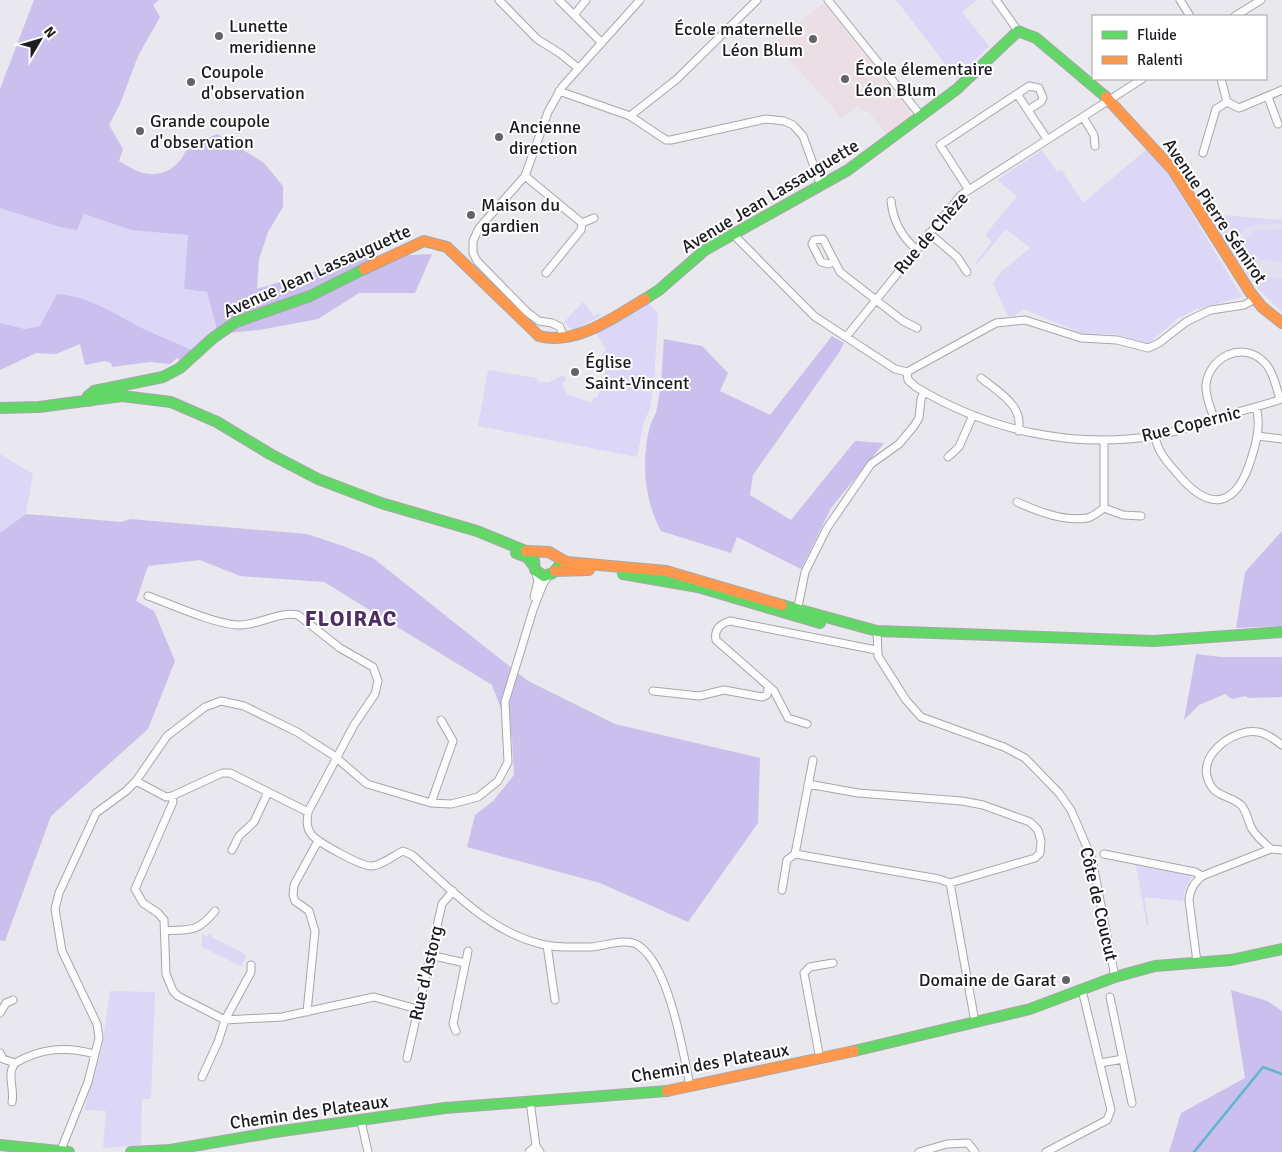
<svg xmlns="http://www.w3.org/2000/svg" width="1282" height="1152" font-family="Signika,sans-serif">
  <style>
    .built { fill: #e2e0ef }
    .education { fill: #ebdee5 }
    .green { fill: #dcd6f7 }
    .forest { fill: #cabfed }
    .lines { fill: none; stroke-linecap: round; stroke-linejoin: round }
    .stream { stroke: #60b4cd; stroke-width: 2.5 }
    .street-casing { stroke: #a7a6ab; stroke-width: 9 }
    .fast-casing { stroke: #a7a6ab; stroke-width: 12 }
    .slow-casing { stroke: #a7a6ab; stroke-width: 12 }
    .street { stroke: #fcfcfc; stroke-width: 7 }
    .fast { stroke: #63d668; stroke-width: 10 }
    .slow { stroke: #ff974d; stroke-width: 10 }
    .poi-dot { fill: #636368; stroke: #fff; stroke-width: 2 }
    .labels { text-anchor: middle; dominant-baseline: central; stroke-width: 4; stroke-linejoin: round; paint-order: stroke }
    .poi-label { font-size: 18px; fill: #1c1b20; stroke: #fff; text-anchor: start }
    .street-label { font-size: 18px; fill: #1c1b20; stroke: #fff }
    .district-label { font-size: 22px; font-weight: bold; letter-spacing: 1px; fill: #4d2d65; stroke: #fff }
  </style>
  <rect width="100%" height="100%" fill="#e8e8ee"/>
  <path class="built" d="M1208,214L1282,220V313L1251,282Z"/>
  <path class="education" d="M824,3L887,83L890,82L911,109L908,120L887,136L868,110L864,112L858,106L840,119L830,104L774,43Z"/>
  <path class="green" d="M896,0H977L962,12L989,46L957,79Z
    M1148,148L1170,177L1242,297L1194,310L1177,319L1148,344L1115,334H1083L1024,309L1014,316H1008L993,284L1001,272L1030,248L1006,229L977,264L975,263L992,242L985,235L1017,196L997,180L1042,150L1057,172L1062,170L1083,203Z
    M0,208L60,227L77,230L84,214L131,230L188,234L184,289L207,292L216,329L192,350C177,343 161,337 146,330C116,315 90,296 57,294L41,326L26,329L0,323Z
    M1208,214L1282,220V224L1253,225L1229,241L1224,240Z
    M1269,229H1282V262L1257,259L1256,264H1250L1249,273L1255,274V276L1282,279V311L1258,288L1232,247L1255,231Z
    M583,302L594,316L599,313L601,316L576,329H571L564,322Z
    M649,303L658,314L654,383L650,409L644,421L637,457L478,426L488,370L537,378V381L548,383L563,375L567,380L562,383L567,394L592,403L594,397L597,398C603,384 609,373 600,359L604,357L602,354L607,350L595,332Z
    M0,454L33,474L26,514L0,533Z
    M1136,865L1192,876L1185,889L1183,901L1144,897L1149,925L1147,926Z
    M211,933L213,938L247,955L241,966L202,947V934L206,937Z
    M110,991L155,992L151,1099H142L141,1145L103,1148L106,1111L84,1110L102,1048Z"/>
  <path class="forest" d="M34,0H159L153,5L160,17L138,56L120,104L109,125L123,149L119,161C126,165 133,170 140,172C162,179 181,167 187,147L217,134L264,163L283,186V207L268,232L259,259L257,289L362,257L432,254L415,293H359L318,319L259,330L218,334L207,292L184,289L188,235L131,230L84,214L77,230L60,227L0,208V89Z
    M57,294C90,296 116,315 146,330C161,337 177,343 192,350L180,360L177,358L170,364L150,362L112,367L111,363L105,361L85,365L80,344L56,354L36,353L0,370V323L25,329L40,326Z
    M832,336L844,343L840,351L753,475L750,495L791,520L855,441L884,443L831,508L801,569L737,537L731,553L661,531C644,499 641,461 650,426C652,420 656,415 657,408C662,386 662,362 664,339L702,346L728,373L720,391L770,415Z
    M26,514L122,522L130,519L307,534L346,547L373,558L528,681L615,724L760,758L758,823L688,922L600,883L467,847L475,815L493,801L514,775L512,738L492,685L324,582L240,576L200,560L148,566L136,601L154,611L175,661L148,729L51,816L5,941L0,940V533Z
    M1282,531V626L1236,628L1245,572Z
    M1196,654L1221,657H1282V697L1248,698L1246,696L1232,699L1225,694L1199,705L1184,720Z
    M1231,990L1267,1001L1282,1011V1152H1169L1181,1113L1245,1078Z"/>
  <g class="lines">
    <path class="stream" d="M1194,1152L1263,1067L1282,1074"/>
    <defs>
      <path id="street" d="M499,0L537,39L561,54L578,68
        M559,0L602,43
        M828,0L921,116
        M996,0L1018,31
        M1180,0L1190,16
        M574,15L586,0
        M1235,16L1261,0
        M1221,79L1227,102L1239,108L1282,90
        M559,91L630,116L677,79L757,0
        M1017,94L1029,86L1039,88L1043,98L1041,102L1028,110
        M1268,97L1278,124
        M630,116L666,140H671L766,119L784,121L793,125L803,136L821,186
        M1083,117L1094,135L1095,146
        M1203,153L1216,109L1227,102
        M525,176L582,223L581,230L546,273
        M969,190L940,145L1017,94L1047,139
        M891,201C893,221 901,236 916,249
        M582,223L594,218
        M929,233L957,257L967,272
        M733,234L814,316L895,369L907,372L996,323L1025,320L1081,338L1117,340L1148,348L1159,343L1186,322L1200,315L1211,310L1244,305L1255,299
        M834,261L829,264L821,262L812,244L814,240L823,239L840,272L903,321L917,328
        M846,337L961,195L1142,79
        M564,338L560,327L552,323L539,321L527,312L477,261L473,253V241L479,228L525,176L548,112L562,87L640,0
        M907,372L908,380L916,387C987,430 1071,449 1154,436C1175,433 1195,424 1216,418C1238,412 1260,406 1282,399
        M981,378C997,391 1025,406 1018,431
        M1214,419C1211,408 1205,396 1206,385C1209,357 1242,341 1263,361C1273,370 1276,387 1280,399
        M1155,436C1157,450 1166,461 1176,472C1210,514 1237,508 1252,456C1257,441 1261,423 1256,407
        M1257,436L1282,439
        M1104,441V508L1123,515L1141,516
        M948,457L959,447L973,415
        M1017,502C1037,511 1064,522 1087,518C1093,517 1098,512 1104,508
        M148,596C173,605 212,623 237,625C258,626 278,611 298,615L340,648L373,667L378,681L375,694L354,725L308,812C307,820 306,827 311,834C317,842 362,867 372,866C383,865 394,855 403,851L412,855C453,891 490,933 545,945C560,948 576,947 591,947C605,946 627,937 639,946C669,966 683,1051 690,1086
        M534,597L538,581L535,570
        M797,612L805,572L827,528L871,464L899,444L914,426L919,418L921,399L924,392
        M877,631L878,656L906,700L921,717L1004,747L1025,758L1059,793L1071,810L1092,859L1115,977
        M653,691L699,696L724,690L762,697L767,695L768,689
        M807,724L788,718L774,691L716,640C714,629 720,624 730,621L876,650
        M136,781L166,797L172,796L222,773H230L308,812
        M808,784L858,793L962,801L983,805L1030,822L1038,830L1041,841L1040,853L1035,858L950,883
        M172,796L173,802L135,889L143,903L158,913L164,920L166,974L173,991L178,996L225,1020L282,1017L374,997L417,1009
        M431,803L453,741L441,720
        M1271,849C1264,843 1257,837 1252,829C1248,822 1247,811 1241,805C1229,794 1212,798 1207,776C1201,752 1236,728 1258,732C1267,733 1275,740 1282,745
        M232,850L239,836L254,822L268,792
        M795,854L939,879L950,883L975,1022
        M1104,854L1195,872L1202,876
        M782,890L787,860L795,854L813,760
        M165,931C191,929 197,933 215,911
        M547,945L555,1000
        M430,955L465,963
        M1197,962L1189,900C1190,889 1194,883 1202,876L1271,849L1282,850
        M1110,997L1132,1103
        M307,1012L315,931L309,911L295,901L293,895L294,885L318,841
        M0,1013L6,1003L13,1000
        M456,1031L453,1024L468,951
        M0,1053L3,1059L15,1063C41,1048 66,1046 95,1054
        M407,1058L442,904L453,891
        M820,1059L804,973L810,967L833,963
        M1100,1063L1123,1059
        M202,1077L218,1042L225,1020L251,972V965
        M530,1101L536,1146L540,1152
        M12,1102C15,1088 6,1075 15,1063
        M361,1121L368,1152
        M61,1150L88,1082L99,1038L97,1024L62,951L55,909L59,893L96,813L126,791L136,781L167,736L205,707L221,701L244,706L297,732L333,755L367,784L431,803L451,804L478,797L498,781L508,762L505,702L533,610L543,584L549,575
        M529,1152L536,1146
        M919,1152L947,1144L968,1143L975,1152
        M1046,1152L1107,1120L1111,1110L1082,990"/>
      <path id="fast" d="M645,299L659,290L705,250L848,170L957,89L1018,31L1036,38L1106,97
        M89,401L88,396L94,391L163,377L180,368L213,338L236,322L310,296L364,269
        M0,408L39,407L122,396L171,402L217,422L270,454L318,479L381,503L477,531L526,551
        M516,553L527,557L534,566
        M534,560L535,570L544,576L553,573L558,567
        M623,574L698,587L820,623
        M782,605L877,631L1154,641L1282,632
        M854,1051L1030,1009L1115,977L1155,966L1231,960L1282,949
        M0,1145L69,1152
        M131,1152L170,1150L275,1132L445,1108L667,1091"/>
      <path id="slow" d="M1106,97L1173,170L1250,292L1262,307L1282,323
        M364,269L424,241L447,247L539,336C576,346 614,317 645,299
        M526,551L549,552L566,562L666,571L782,605
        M555,571L589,570
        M667,1091L854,1051"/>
    </defs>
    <use href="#street" class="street-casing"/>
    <use href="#fast" class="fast-casing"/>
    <use href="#slow" class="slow-casing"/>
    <use href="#street" class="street"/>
    <use href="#fast" class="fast"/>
    <use href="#slow" class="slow"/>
  </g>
  <g class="poi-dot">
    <circle cx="219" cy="36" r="5"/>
    <circle cx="813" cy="39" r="5"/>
    <circle cx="845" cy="79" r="5"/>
    <circle cx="191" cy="82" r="5"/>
    <circle cx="140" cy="131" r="5"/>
    <circle cx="499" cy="137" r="5"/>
    <circle cx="471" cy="215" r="5"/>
    <circle cx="575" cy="372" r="5"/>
    <circle cx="1066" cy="980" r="5"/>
  </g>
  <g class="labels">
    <g class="poi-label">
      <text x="229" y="26">Lunette<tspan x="229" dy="21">meridienne</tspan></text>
      <text x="803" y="29" text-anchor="end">École maternelle<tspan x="803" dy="21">Léon Blum</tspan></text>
      <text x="855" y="69">École élementaire<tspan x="855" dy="21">Léon Blum</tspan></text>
      <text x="201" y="72">Coupole<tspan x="201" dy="21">d'observation</tspan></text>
      <text x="150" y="121">Grande coupole<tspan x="150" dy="21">d'observation</tspan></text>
      <text x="509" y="127">Ancienne<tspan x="509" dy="21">direction</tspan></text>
      <text x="481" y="205">Maison du<tspan x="481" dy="21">gardien</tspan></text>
      <text x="585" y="362">Église<tspan x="585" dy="21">Saint-Vincent</tspan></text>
      <text x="1056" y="980" text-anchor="end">Domaine de Garat</text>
    </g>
    <g class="street-label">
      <text transform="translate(770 196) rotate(-31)">Avenue Jean Lassauguette</text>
      <text transform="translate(1215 211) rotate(56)">Avenue Pierre Sémirot</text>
      <text transform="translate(931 233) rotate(-49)">Rue de Chèze</text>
      <text transform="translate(317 271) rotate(-24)">Avenue Jean Lassauguette</text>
      <text transform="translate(1191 424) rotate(-14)">Rue Copernic</text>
      <text transform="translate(1099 904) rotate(77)">Côte de Coucut</text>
      <text transform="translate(426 973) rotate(-77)">Rue d'Astorg</text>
      <text transform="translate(710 1063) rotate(-10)">Chemin des Plateaux</text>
      <text transform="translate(309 1112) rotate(-8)">Chemin des Plateaux</text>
    </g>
    <g class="district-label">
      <text x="351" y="618">FLOIRAC</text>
    </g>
  </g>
  <rect x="1092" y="15" width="175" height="65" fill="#ffffff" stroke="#a4a4a6"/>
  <rect x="1102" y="31" width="25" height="8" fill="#63d668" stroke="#a4a4a6"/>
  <text x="1137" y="40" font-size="15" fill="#1c1b20">Fluide</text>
  <rect x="1102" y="56" width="25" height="8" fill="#ff974d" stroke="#a4a4a6"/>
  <text x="1137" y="65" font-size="15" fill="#1c1b20">Ralenti</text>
  <g transform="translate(40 40) rotate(52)" stroke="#ffffff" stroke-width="4" paint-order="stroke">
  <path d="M0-4L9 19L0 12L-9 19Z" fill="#1c1b20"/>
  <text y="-8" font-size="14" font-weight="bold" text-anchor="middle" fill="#1c1b20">N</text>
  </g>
</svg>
